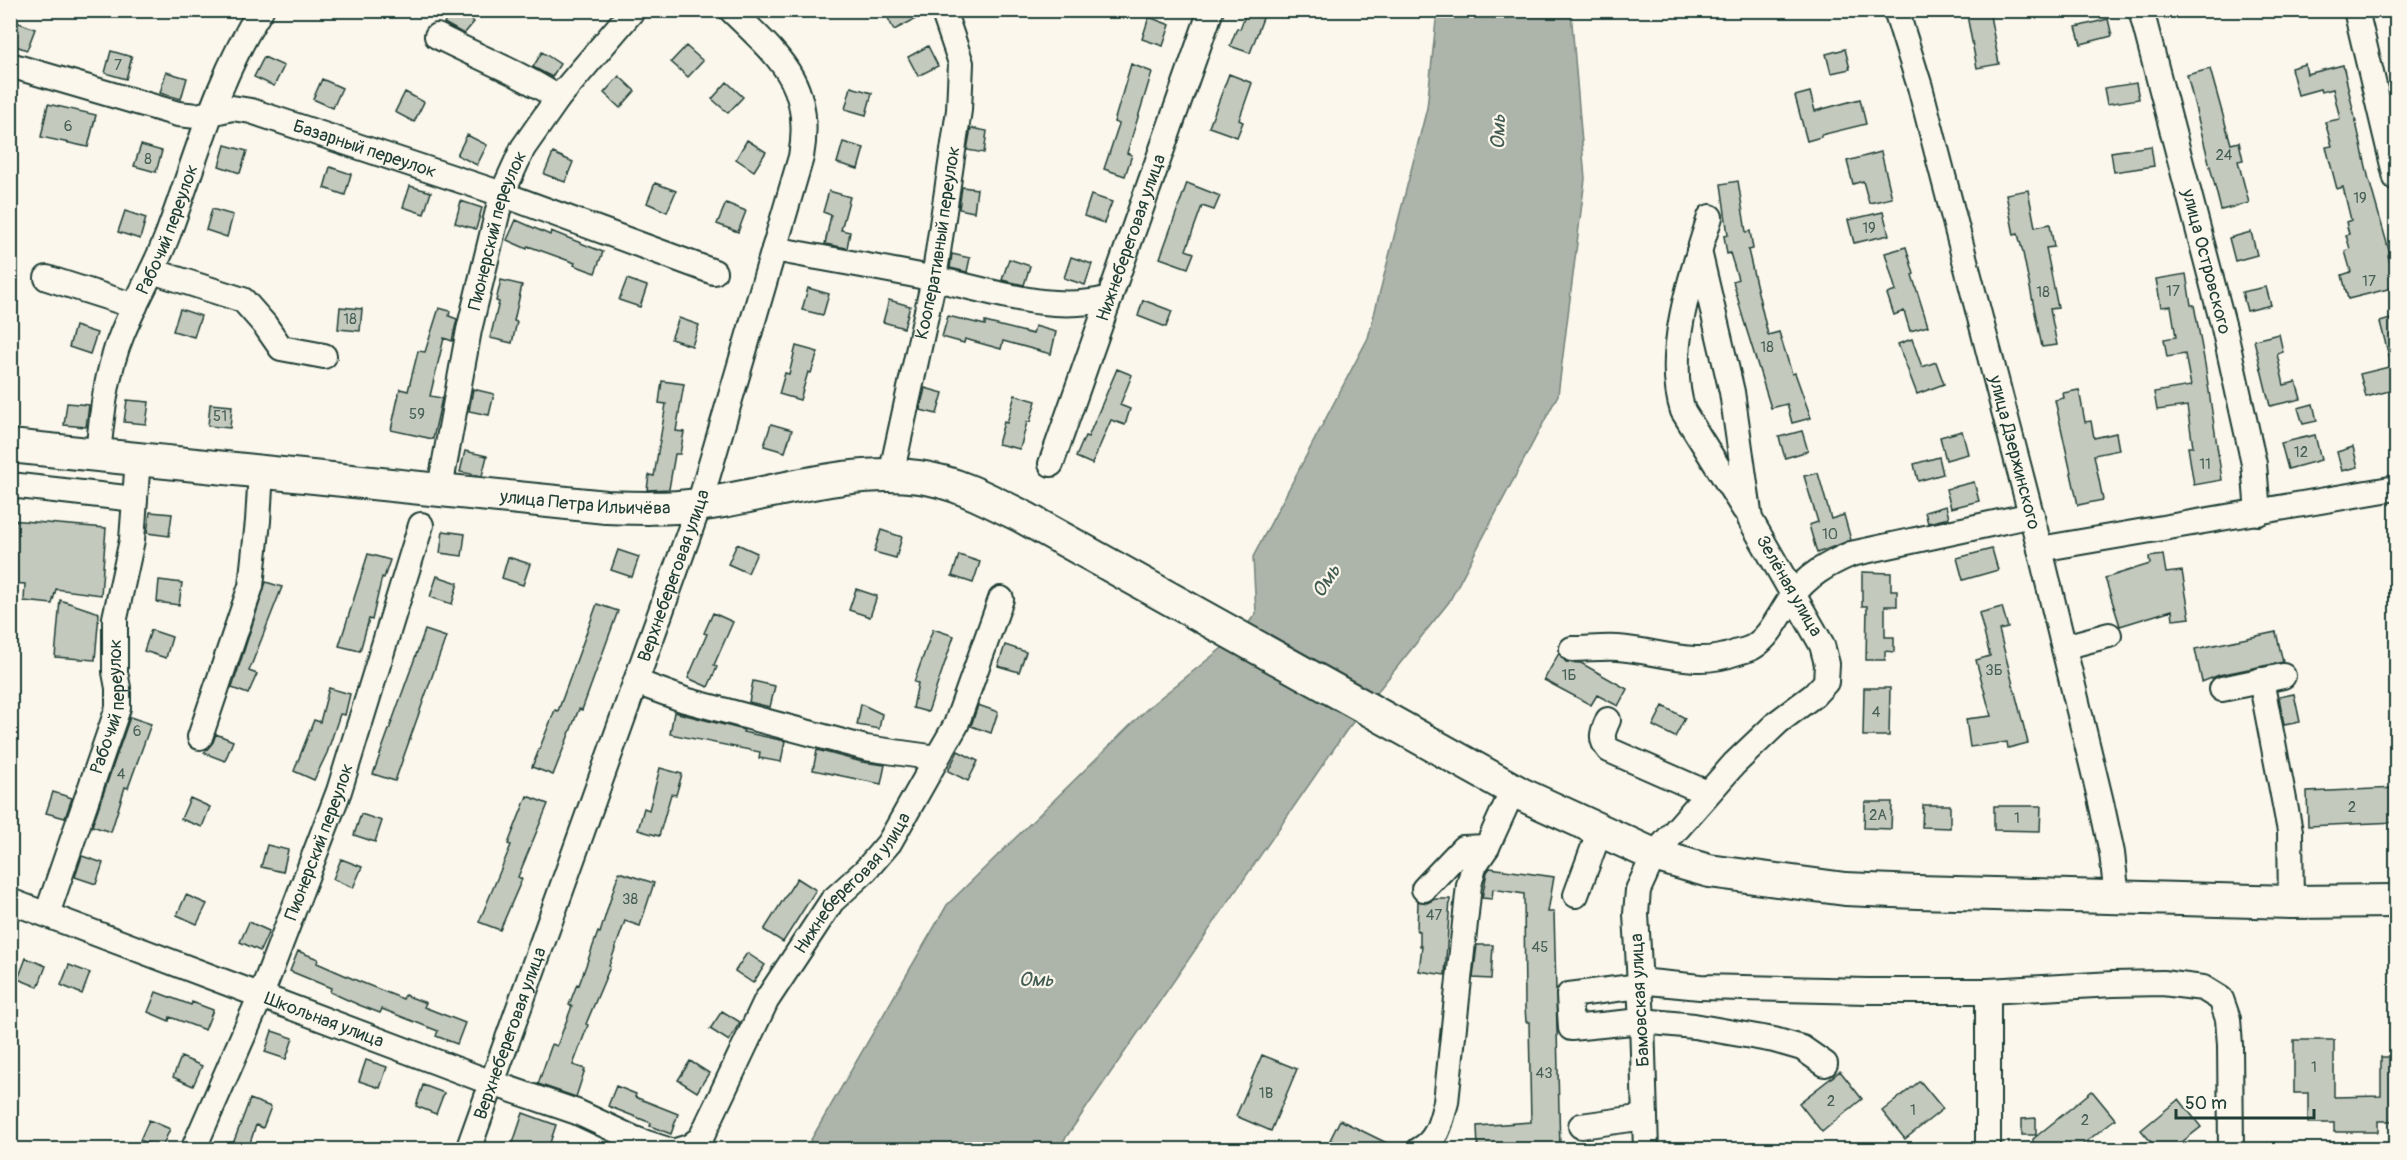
<svg xmlns="http://www.w3.org/2000/svg" width="2407" height="1160" font-family="Pangolin,sans-serif">
  <style>
    .water { fill: #adb4aa; stroke: #74847b; stroke-width: 1.5 }
    .building { fill: #c4c9be; stroke: #1f3d34; stroke-width: 1.5 }
    .lines { fill: none; stroke-linecap: round; stroke-linejoin: round }
    .minor-casing { stroke: #1f3d34; stroke-width: 28 }
    .major-casing { stroke: #1f3d34; stroke-width: 36 }
    .minor { stroke: #fbf7ec; stroke-width: 24 }
    .major { stroke: #fbf7ec; stroke-width: 32 }
    .labels { text-anchor: middle; dominant-baseline: central; stroke-width: 4.5; stroke-linejoin: round; paint-order: stroke }
    .number-label { font-size: 15px; fill: #486056 }
    .street-label { font-size: 18px; fill: #1f3d34; stroke: #fbf7ec }
    .water-label { font-size: 20px; font-style: italic; fill: #425b52; stroke: #fbf7ec }
  </style>
  <rect width="100%" height="100%" fill="#fbf7ec"/>
  <filter id="ink" filterUnits="userSpaceOnUse"><feTurbulence type="fractalNoise" baseFrequency=".0167" numOctaves="2"/><feDisplacementMap in="SourceGraphic" scale="12" xChannelSelector="R" yChannelSelector="G"/><feConvolveMatrix kernelMatrix="1 2 1 2 8 2 1 2 1" color-interpolation-filters="sRGB"/></filter>
  <g filter="url(#ink)">
    <path class="water" d="M1437,11H1571L1585,179L1558,395L1449,602L1346,731L1058,1149L805,1150L947,905L1150,706L1242,632L1256,613L1253,557L1368,338L1427,108Z"/>
    <path class="building" d="M455,10H461L474,22L464,34L444,23Z
      M884,10H929V12L894,30Z
      M1247,10H1266L1250,53L1230,46L1237,28L1240,29Z
      M1966,10H1989L1999,64L1977,68Z
      M1149,17L1170,25L1163,46L1142,39Z
      M2108,19L2112,36L2081,44L2076,27Z
      M14,21L35,29L27,50L10,44V30Z
      M686,46L703,61L688,77L671,62Z
      M928,46L938,66L918,76L908,57Z
      M1845,49L1850,69L1831,73L1826,54Z
      M111,51L132,57L126,79L105,73Z
      M542,52L560,64L552,77L533,67Z
      M264,57L284,66L274,86L254,77Z
      M1131,64L1152,72L1127,153L1132,155L1125,176L1104,169L1119,124L1114,122Z
      M2305,64L2307,74L2343,65L2369,180L2390,254L2388,255L2396,287L2348,299L2342,275L2351,272L2345,251L2350,249L2346,235L2349,234L2346,222L2351,220L2343,187L2337,189L2326,147L2332,146L2325,122L2340,119L2333,89L2321,92L2320,89L2298,95L2291,68Z
      M2210,69L2231,144L2239,142L2243,160L2238,161L2249,203L2221,210L2187,75Z
      M166,72L187,78L181,99L160,93Z
      M1229,74L1252,83L1239,120L1243,122L1237,137L1209,127Z
      M619,76L635,91L620,108L604,93Z
      M322,79L342,88L333,108L313,99Z
      M727,82L743,97L728,113L712,99Z
      M2136,83L2139,99L2107,104L2104,88Z
      M851,87L872,93L866,115L845,109Z
      M405,92L424,102L414,122L395,112Z
      M1810,92L1815,111L1860,99L1866,124L1821,135V137L1807,141L1795,96Z
      M48,104L96,115L88,147L41,137Z
      M971,128L987,131L984,153L967,150Z
      M467,135L487,145L477,165L457,155Z
      M747,140L766,152L754,171L736,159Z
      M843,142L864,148L858,169L837,163Z
      M141,145L162,151L156,172L134,166Z
      M225,145L247,151L240,173L219,166Z
      M2151,146L2154,166L2114,172L2111,152Z
      M1881,152L1892,198L1869,203L1863,181L1853,184L1847,161Z
      M553,153L573,162L565,182L544,174Z
      M330,167L351,174L345,195L324,188Z
      M1738,181L1746,232L1750,231L1753,249L1748,250L1768,335L1779,332L1792,374L1795,373L1811,418L1792,423L1787,404L1771,408L1743,318L1733,281L1738,279L1730,253L1727,254L1724,236L1728,235L1721,184Z
      M655,183L676,191L667,212L647,203Z
      M1187,183L1220,196L1214,210L1202,206L1186,250L1194,253L1188,268L1160,258Z
      M410,186L431,192L424,214L403,207Z
      M962,187L977,189L974,212L959,209Z
      M2028,190L2035,227L2050,224L2054,247L2046,248L2058,308L2050,309L2057,345L2042,347L2023,253L2018,234L2014,235L2006,194Z
      M829,191L850,197L841,230L850,232L847,248L825,244L831,215L823,212Z
      M1091,195L1112,202L1104,223L1084,216Z
      M461,201L482,208L476,229L455,223Z
      M726,203L746,211L738,232L717,224Z
      M212,209L233,215L227,237L206,230Z
      M125,211L146,218L140,239L118,232Z
      M1883,212L1889,235L1854,243L1848,220Z
      M516,220L550,235L551,231L603,252L595,273L574,265L575,263L528,246L527,249L507,240Z
      M2251,232L2257,255L2235,261L2229,238Z
      M1906,247L1914,274L1912,275L1928,326L1910,331L1904,311L1894,315L1887,294L1896,291L1885,253Z
      M952,254L970,258L967,272L950,268Z
      M1071,257L1092,264L1085,285L1064,278Z
      M1009,259L1030,266L1024,285L1002,280Z
      M2186,274L2191,305H2194L2205,364L2222,480L2194,485L2188,447H2193L2187,406L2157,410L2154,392L2191,386L2185,354L2167,357L2164,339L2176,337L2171,306L2161,307L2156,279Z
      M627,279L647,286L640,307L619,300Z
      M501,280L522,285L514,321L517,322L512,343L490,338L499,302L496,301Z
      M2266,287L2271,305L2247,311L2242,292Z
      M808,288L829,294L823,315L802,310Z
      M889,300L910,306L904,328L883,322Z
      M1143,300L1172,311L1166,327L1138,316Z
      M340,307L362,309L360,331L338,329Z
      M439,308L450,311L449,316L457,319L452,341L444,338L430,396L442,398L433,439L391,430L400,389L408,391L418,351L425,352Z
      M180,309L201,316L194,337L173,331Z
      M948,316L985,325V322L1033,334L1035,326L1056,332L1051,354L1003,341L1001,349L965,339L964,343L942,337Z
      M2397,317V364H2391L2380,322Z
      M679,318L699,325L692,346L671,339Z
      M75,326L97,333L90,354L69,347Z
      M2279,334L2283,352L2277,354L2284,385L2296,382L2301,399L2270,406L2254,340Z
      M1912,339L1922,367L1936,362L1944,384L1917,394L1898,344Z
      M796,346L818,352L811,373L808,372L800,400L779,394L785,373L789,374Z
      M2397,365V389L2366,397L2360,374Z
      M1117,369L1132,375L1120,405L1130,409L1125,425L1111,420L1092,464L1076,457L1085,436L1088,437Z
      M662,381L684,384L676,431L684,432L680,454H675L669,489L647,490L649,475L654,476L666,404L659,403Z
      M925,388L943,393L937,414L920,410Z
      M473,389L494,394L489,415L469,411Z
      M2079,390L2085,422L2091,421L2094,438L2116,433L2119,450L2094,455L2103,500L2078,505L2055,400L2064,398L2063,393Z
      M1015,395L1036,401L1030,422H1027L1020,449L998,444L1004,422L1007,423Z
      M127,400L149,402L146,424L124,422Z
      M67,403L89,405L86,427L64,425Z
      M210,404L232,406L230,428L208,426Z
      M2313,404L2317,421L2303,424L2298,408Z
      M771,424L792,430L785,452L764,446Z
      M1802,431L1808,451L1785,458L1779,437Z
      M1962,431L1968,454L1946,460L1940,437Z
      M2315,435L2321,460L2288,469L2281,443Z
      M2353,447L2358,467L2342,471L2337,452Z
      M465,451L487,456L482,476L460,472Z
      M1939,457L1943,474L1918,481L1914,464Z
      M1818,473L1831,519L1844,515L1851,540L1817,553L1809,525L1818,522L1804,476Z
      M1974,482L1979,501L1951,508L1946,489Z
      M1946,506L1949,518L1928,523L1925,512Z
      M150,512L172,514L169,536L147,533Z
      M10,520L106,528L101,595L56,589L52,604L24,601L25,584L10,583Z
      M881,530L902,537L896,558L874,552Z
      M443,531L465,534L462,556L440,553Z
      M737,544L757,553L748,573L728,564Z
      M1992,549L1998,570L1963,580L1957,558Z
      M618,550L639,557L632,577L611,570Z
      M368,554L390,560L384,578L382,577L372,620L369,619L360,651L339,646Z
      M959,555L980,562L973,583L952,576Z
      M2163,555L2166,573L2182,571L2190,618L2173,620L2172,610L2120,626L2105,578L2150,564L2149,557Z
      M508,557L530,564L523,585L502,578Z
      M1862,572L1891,573V590H1897V606H1885V637H1894V652L1885,651V660H1866L1867,606H1862Z
      M437,576L458,583L452,604L430,597Z
      M159,580L182,583L179,605L157,602Z
      M266,582L282,587L249,671L257,674L248,694L232,688Z
      M856,589L877,596L870,617L849,610Z
      M60,600L99,613L95,660L55,657Z
      M597,604L618,611L582,710L579,709L553,775L532,767L555,710L558,711Z
      M2002,607L2008,628L1999,630L2028,743L2008,748L2007,742L1970,747L1966,719L1991,716L1976,660L1990,656L1979,613Z
      M713,613L733,622L714,665L717,667L708,687L688,678L707,634L704,633Z
      M933,629L954,636L928,712L913,708L918,683L914,682Z
      M151,630L172,637L166,658L144,651Z
      M425,630L446,637L395,781L373,774Z
      M2276,632L2283,662L2219,675L2202,682L2195,649Z
      M1005,645L1026,652L1019,672L998,666Z
      M1559,653L1566,662L1581,663L1627,689L1618,706L1597,695L1591,705L1544,680Z
      M753,681L775,686L770,707L749,702Z
      M329,688L350,694L345,715L340,714L327,753L314,780L294,771L314,720L320,722Z
      M1864,688H1890L1889,736H1863Z
      M2294,694L2300,722L2284,725L2279,697Z
      M861,704L882,714L879,729L857,725Z
      M978,705L998,712L991,733L971,726Z
      M1663,706L1685,718L1675,737L1653,726Z
      M674,712L744,730L743,732L785,741L781,762L759,758L760,752L670,734Z
      M130,717L151,724L128,788L125,787L111,832L92,826Z
      M216,734L233,741L225,761L204,753L213,742Z
      M817,750L862,762L885,765L881,784L813,770Z
      M958,751L978,761L968,781L948,771Z
      M660,768L682,774L676,795L671,794L659,836L638,830L644,808L649,810Z
      M2397,788V822L2308,826L2307,792Z
      M53,792L72,798L65,818L46,813Z
      M527,796L548,804L518,877L522,879L500,930L479,922L511,845L508,844Z
      M190,798L210,807L202,827L181,819Z
      M1865,802H1892L1891,829L1864,828Z
      M1923,805H1950V828L1922,827Z
      M1994,806H2041L2040,831L1994,830Z
      M361,814L382,821L375,842L354,835Z
      M267,845L288,850L283,872L261,867Z
      M82,856L103,863L96,884L75,877Z
      M341,859L362,867L353,888L333,879Z
      M1490,868L1554,877L1548,912H1554L1560,1149H1478L1477,1126L1531,1122L1529,1022H1526L1525,1007L1524,894L1493,889L1492,899L1482,898L1487,872Z
      M619,872L654,883L640,926L625,921L609,966L610,967L586,1024L588,1025L573,1065L585,1069L576,1097L538,1084L552,1044L557,1046L572,1006L569,1005L577,984L579,985L598,932L600,933Z
      M797,878L816,890L783,942L764,930Z
      M186,895L207,904L197,924L177,915Z
      M1435,899H1450L1445,975L1419,971L1422,946H1420V931H1417L1418,901L1427,903Z
      M249,922L269,931L260,951L240,942Z
      M1477,945H1493L1491,979L1473,978Z
      M298,951L318,959L317,963L358,981L403,999L405,995L426,1003L424,1007L465,1023L457,1044L436,1036L438,1031L382,1009L380,1013L359,1005L330,992L331,988L290,971Z
      M747,953L765,965L753,983L735,971Z
      M26,958L46,966L38,987L18,979Z
      M69,965L90,973L82,994L61,985Z
      M156,992L191,1005L192,1002L213,1010L205,1030L170,1017L169,1021L148,1012Z
      M722,1011L740,1022L729,1041L710,1029Z
      M272,1031L293,1038L286,1059L265,1052Z
      M2294,1040H2334V1097L2381,1096V1057H2397V1121H2378V1132H2334V1123H2308V1093H2294Z
      M1262,1055L1297,1069L1271,1131L1236,1116Z
      M181,1057L202,1066L193,1086L173,1077Z
      M366,1060L387,1067L380,1088L359,1081Z
      M690,1061L709,1073L697,1092L678,1080Z
      M1840,1071L1862,1099L1822,1132L1799,1103Z
      M1920,1081L1943,1109L1905,1139L1882,1111Z
      M423,1085L444,1093L436,1114L416,1106Z
      M616,1086L636,1094L635,1097L678,1114L671,1134L650,1126L651,1123L608,1106Z
      M2092,1091L2115,1119L2077,1149H2033V1139Z
      M250,1099L271,1107L263,1128L256,1125L248,1149H231Z
      M2179,1099L2201,1127L2173,1149H2157L2141,1130Z
      M523,1113L556,1125L548,1149H511Z
      M2036,1118V1135H2022V1119Z
      M149,1120L170,1129L161,1149L140,1140Z
      M1340,1120L1399,1149H1350L1330,1140Z"/>
    <g class="lines">
      <defs>
        <g id="minor">
          <path id="s1" d="M1896,10L1920,87L2040,549L2101,802L2112,853L2117,898"/>
          <path id="s2" d="M2141,10L2224,328L2254,464L2258,513"/>
          <path d="M2356,10L2396,178"/>
          <path d="M437,36C478,57 520,73 558,98"/>
          <path id="s3" d="M10,65L178,114L197,116L232,108L251,111L502,194L714,272"/>
          <path d="M1710,217C1692,273 1664,354 1683,411L1744,509"/>
          <path d="M774,249C827,259 882,268 935,279C993,291 1051,314 1110,298"/>
          <path d="M152,271L243,300L265,325L281,348L324,356"/>
          <path d="M47,278L135,306"/>
          <path id="s4" d="M98,455C102,413 106,373 122,334C136,300 155,269 168,234C196,159 217,78 261,10"/>
          <path id="s5" d="M1051,464L1211,10"/>
          <path id="s6" d="M891,475L934,279L959,110L961,63L943,10"/>
          <path d="M10,485L135,499"/>
          <path id="s7" d="M440,488L469,330L502,194L523,148L558,98L633,10"/>
          <path d="M2040,549L2396,488"/>
          <path d="M2064,647L2109,635"/>
          <path d="M1572,649C1587,649 1603,647 1618,648C1659,651 1695,668 1735,653C1741,651 1748,650 1753,647C1771,636 1780,613 1792,597C1806,576 1828,564 1851,554L2032,515"/>
          <path d="M2261,680L2290,831L2291,902"/>
          <path d="M636,682L685,700L866,748L937,758"/>
          <path d="M2222,689L2283,676"/>
          <path d="M1608,720C1602,733 1600,739 1609,750L1707,793"/>
          <path d="M200,737L251,586L258,521L261,471"/>
          <path d="M1424,889L1463,848L1487,847"/>
          <path d="M1576,895L1600,830"/>
          <path id="s8" d="M10,901L492,1083L577,1112L637,1140"/>
          <path id="s9" d="M47,914L118,708V688L115,672V618L132,540L138,458"/>
          <path d="M1639,981L1700,987L1867,991H1988L2113,984L2163,983L2203,988L2221,999L2228,1019L2230,1045L2231,1150"/>
          <path d="M1640,986L1569,995L1571,1028L1642,1021L1694,1026L1774,1040L1802,1048L1825,1064"/>
          <path d="M1988,991V1150"/>
          <path d="M1581,1126L1645,1117"/>
          <path id="s10" d="M193,1150L261,995L339,791L421,525"/>
          <path id="s11" d="M468,1150L699,505L801,157C814,83 779,57 731,10"/>
          <path d="M633,1150L637,1140L668,1150"/>
          <path id="s12" d="M679,1150L689,1147L701,1138L766,1001L832,901L865,871L889,843L937,758L956,725L1001,599"/>
          <path d="M1419,1150C1438,1140 1441,1121 1446,1102L1469,885L1474,866L1487,847L1513,790"/>
          <path d="M1646,1150L1642,1021L1636,914L1638,890L1654,855L1734,764L1778,722L1814,695L1826,682L1827,664L1822,645L1750,519L1732,392L1699,251"/>
        </g>
        <g id="major">
          <path id="s13" d="M10,446L606,507C637,508 667,509 697,505C767,496 848,467 919,477C957,482 991,501 1025,518L1521,794L1654,855L1709,871L1845,889L1918,892L2291,902L2396,901"/>
        </g>
      </defs>
      <use href="#minor" class="minor-casing"/>
      <use href="#major" class="major-casing"/>
      <use href="#minor" class="minor"/>
      <use href="#major" class="major"/>
    </g>
  </g>
  <g class="labels">
    <g class="number-label">
      <text x="118" y="65">7</text>
      <text x="68" y="126">6</text>
      <text x="2224" y="155">24</text>
      <text x="148" y="159">8</text>
      <text x="2360" y="198">19</text>
      <text x="1869" y="228">19</text>
      <text x="2369" y="281">17</text>
      <text x="2173" y="291">17</text>
      <text x="2043" y="292">18</text>
      <text x="350" y="319">18</text>
      <text x="1767" y="347">18</text>
      <text x="417" y="414">59</text>
      <text x="220" y="416">51</text>
      <text x="2301" y="452">12</text>
      <text x="2205" y="464">11</text>
      <text x="1830" y="534">10</text>
      <text x="1994" y="670">3Б</text>
      <text x="1569" y="675">1Б</text>
      <text x="1876" y="712">4</text>
      <text x="137" y="731">6</text>
      <text x="121" y="774">4</text>
      <text x="2352" y="807">2</text>
      <text x="1878" y="815">2А</text>
      <text x="2017" y="818">1</text>
      <text x="630" y="899">38</text>
      <text x="1434" y="915">47</text>
      <text x="1540" y="947">45</text>
      <text x="2314" y="1067">1</text>
      <text x="1544" y="1073">43</text>
      <text x="1266" y="1093">1В</text>
      <text x="1831" y="1101">2</text>
      <text x="1913" y="1110">1</text>
      <text x="2085" y="1120">2</text>
    </g>
    <g class="street-label">
      <text stroke="none"><textPath href="#s3" startOffset="369">Базарный переулок</textPath></text>
      <text stroke="none"><textPath href="#s4" startOffset="238">Рабочий переулок</textPath></text>
      <text stroke="none"><textPath href="#s7" startOffset="264">Пионерский переулок</textPath></text>
      <text stroke="none"><textPath href="#s5" startOffset="240">Нижнебереговая улица</textPath></text>
      <text stroke="none"><textPath href="#s6" startOffset="237">Кооперативный переулок</textPath></text>
      <text stroke="none"><textPath href="#s2" startOffset="260">улица Островского</textPath></text>
      <text stroke="none"><textPath href="#s1" startOffset="458">улица Дзержинского</textPath></text>
      <text stroke="none"><textPath href="#s13" startOffset="578">улица Петра Ильичёва</textPath></text>
      <text stroke="none"><textPath href="#s11" startOffset="610">Верхнебереговая улица</textPath></text>
      <text transform="translate(1789 586) rotate(60)">Зелёная улица</text>
      <text stroke="none"><textPath href="#s9" startOffset="218">Рабочий переулок</textPath></text>
      <text stroke="none"><textPath href="#s10" startOffset="333">Пионерский переулок</textPath></text>
      <text stroke="none"><textPath href="#s12" startOffset="324">Нижнебереговая улица</textPath></text>
      <text transform="translate(1640 1000) rotate(-93)">Бамовская улица</text>
      <text stroke="none"><textPath href="#s8" startOffset="336">Школьная улица</textPath></text>
      <text stroke="none"><textPath href="#s11" startOffset="124">Верхнебереговая улица</textPath></text>
    </g>
    <g class="water-label">
      <text transform="translate(1498 132) rotate(-89)">Омь</text>
      <text transform="translate(1326 581) rotate(-57)">Омь</text>
      <text x="1036" y="979">Омь</text>
    </g>
  </g>
  <rect width="2407" height="1160" fill="none" stroke="#fbf7ec" stroke-width="36"/>
  <rect x="18" y="18" width="2371" height="1124" fill="none" stroke="#1f3d34" stroke-width="2" filter="url(#ink)"/>
  <path d="M2176 1109v9h138v-9" fill="none" stroke="#1f3d34" stroke-width="3"/>
  <text x="2185" y="1109" font-size="18" fill="#1f3d34" stroke="#fbf7ec" stroke-width="4.5" paint-order="stroke">50 m</text>
</svg>
